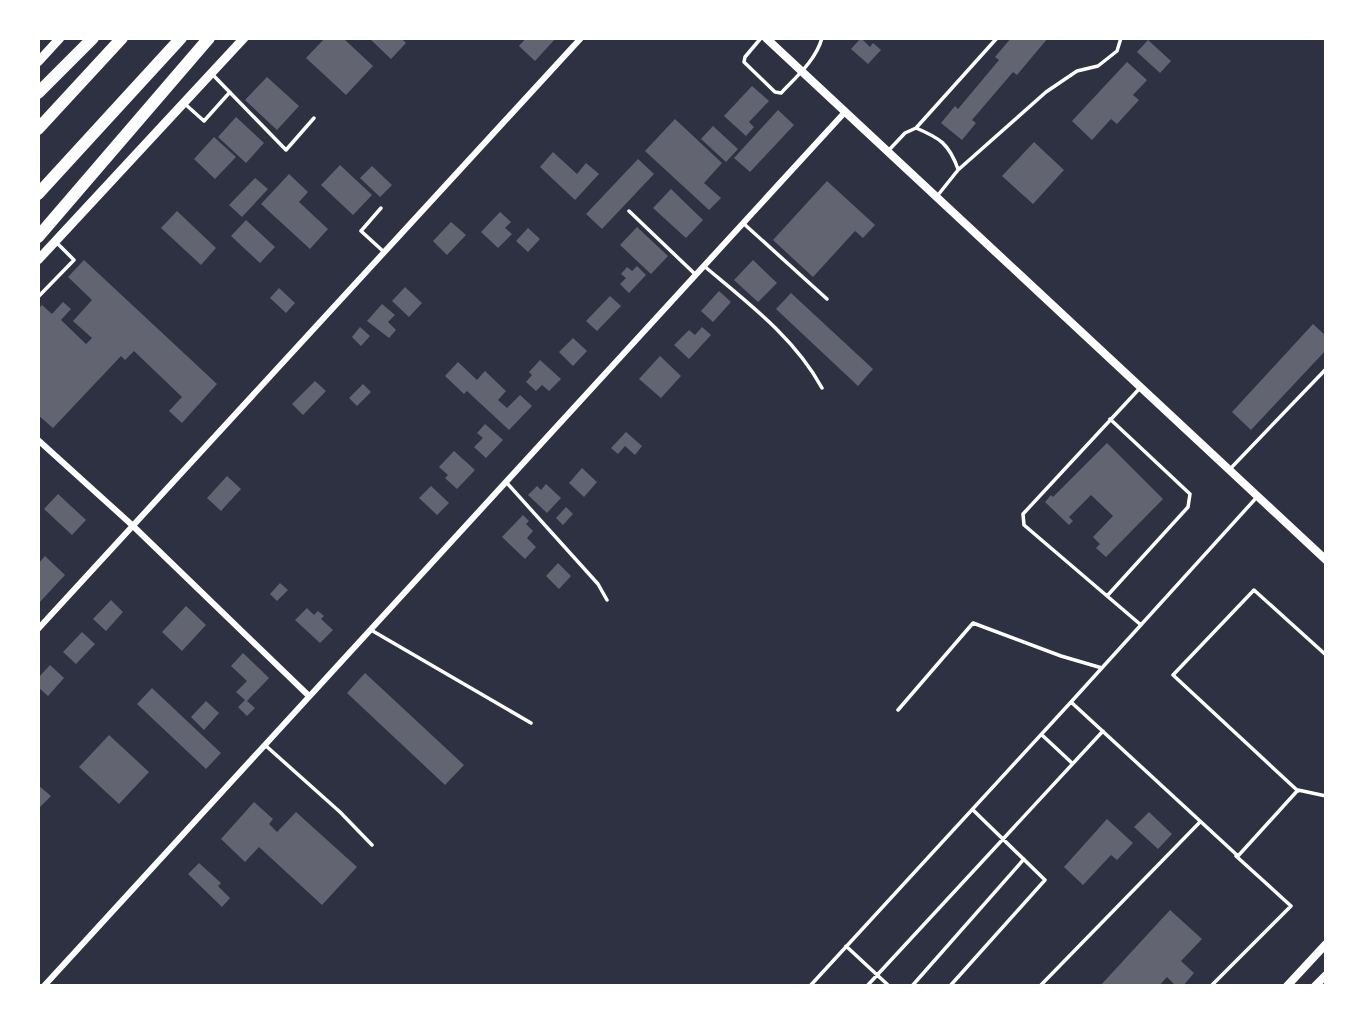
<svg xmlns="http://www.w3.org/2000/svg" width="1364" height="1024" font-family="Karla,sans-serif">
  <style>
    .building { fill: #626471 }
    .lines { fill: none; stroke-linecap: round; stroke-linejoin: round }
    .service { stroke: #fff; stroke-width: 3.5 }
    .minor { stroke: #fff; stroke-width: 6 }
    .tertiary { stroke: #fff; stroke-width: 8 }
    .secondary { stroke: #fff; stroke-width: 9 }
    .motorway { stroke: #fff; stroke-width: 12 }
  </style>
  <rect width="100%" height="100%" fill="#2d3142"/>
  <path class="building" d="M325,38H343L373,66L346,95L306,58Z
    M369,38H401L406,43L391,59Z
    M526,38H556L535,61L519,46Z
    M861,38L870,47L873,43L881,50L868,64L851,49Z
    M1011,38H1048L1017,75L1013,72L972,120L976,123L962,140L941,123L955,106L958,109L999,60L995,57Z
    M1148,40L1171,61L1160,73L1137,52Z
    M1127,62L1147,80L1133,95L1139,100L1117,124L1111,119L1092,140L1072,121Z
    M267,77L299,106L277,130L245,100Z
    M752,86L769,101L749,122L754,127L746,136L724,116Z
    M778,110L794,125L750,172L734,158Z
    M236,117L264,143L246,163L218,137Z
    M675,119L722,163L704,183L721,198L709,210L645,151Z
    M713,126L738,149L726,162L701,139Z
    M214,137L236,157L215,179L194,159Z
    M1034,142L1064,170L1033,204L1002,176Z
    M553,152L577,174L586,163L599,174L575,200L540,167Z
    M638,159L654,174L602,229L586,214Z
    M340,165L372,195L353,215L321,185Z
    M372,166L392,185L380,197L360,178Z
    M289,174L308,192L299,202L328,229L310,249L261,204Z
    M255,178L268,189L242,217L229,205Z
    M827,181L875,225L863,238L855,231L813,277L773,240Z
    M671,189L703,220L686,238L653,208Z
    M177,211L216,248L201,265L161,228Z
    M500,212L511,222L505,228L512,234L498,248L481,232Z
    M246,220L275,247L260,263L231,236Z
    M451,222L466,235L447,255L433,241Z
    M637,227L668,256L651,274L620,245Z
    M528,228L540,239L528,252L516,241Z
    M84,260L217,384L182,423L169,411L182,397L134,351L125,360L121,356L53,428L38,415V309L42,305L52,314L63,302L71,309L61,320L86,344L92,338L73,321L92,300L68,277Z
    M753,260L777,283L758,302L734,280Z
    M637,266L646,275L629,293L620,284L626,278L621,274L627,267L632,271Z
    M405,287L422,303L409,317L392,301Z
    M279,288L295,303L286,313L270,298Z
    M719,291L731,302L713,322L701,311Z
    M791,293L873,369L858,386L776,309Z
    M610,296L621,306L597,331L586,321Z
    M382,304L395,315L388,322L396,330L389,338L367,321Z
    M1313,324L1326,336V350L1251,430L1232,412Z
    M360,327L370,336L361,346L352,337Z
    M702,327L711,335L689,359L674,345L689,330L695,335Z
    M573,338L587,351L573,366L559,352Z
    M660,356L681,376L661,398L639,379Z
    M540,360L561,379L549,391L542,385L536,391L526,382L532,375L529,372Z
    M458,362L477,380L485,371L506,391L498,400L507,408L520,395L532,406L509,430L467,391L464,394L445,376Z
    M315,381L326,391L303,415L292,404Z
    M363,384L371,392L357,406L349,398Z
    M485,424L503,440L486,458L474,447L483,438L477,433Z
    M626,432L642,446L635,455L625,446L618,454L611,448Z
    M1107,443L1163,499L1106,557L1096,548L1100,544L1093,537L1113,516L1091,495L1069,517L1073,521L1069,525L1045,502L1051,495L1053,497Z
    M454,451L475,470L457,489L445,478L448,475L439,467Z
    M582,468L597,482L584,497L569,483Z
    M227,476L241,489L221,511L207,498Z
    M546,484L561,498L547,513L528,495L537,486L541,490Z
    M431,486L449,503L437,515L419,498Z
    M58,494L86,520L72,535L44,509Z
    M566,507L573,514L563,525L556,518Z
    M523,515L529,521L526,524L533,531L527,538L536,547L525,559L502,537Z
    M45,556L65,575L38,604V564Z
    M558,563L571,576L559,589L546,576Z
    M280,583L288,590L277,601L270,594Z
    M111,600L123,612L106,631L93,619Z
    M186,606L206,625L182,651L162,632Z
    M307,608L314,615L318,611L324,616L321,619L333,630L320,643L295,620Z
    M82,632L95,644L76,664L63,652Z
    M243,653L269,678L247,701L255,708L247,716L238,707L245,700L236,692L247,681L231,666Z
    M50,665L64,678L48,696L38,687V678Z
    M365,673L464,765L445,785L347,693Z
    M152,688L221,753L206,769L137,704Z
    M206,701L219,713L204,730L191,717Z
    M109,735L149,772L119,804L79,767Z
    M38,785L51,796L38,809Z
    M254,802L273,819L269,824L277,832L296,812L357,867L322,905L259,847L245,862L221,839Z
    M1149,812L1172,834L1158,849L1134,827Z
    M1107,819L1133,843L1117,860L1111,855L1083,885L1064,867Z
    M199,863L221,883L218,886L230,898L222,907L188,874Z
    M1170,910L1202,939L1181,961L1194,973L1183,986H1176L1167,977L1159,986H1100Z"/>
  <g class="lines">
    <path class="service" d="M761,38L745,57L744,62L775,92L781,93C796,77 816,60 822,38
      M213,75L286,150L314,118
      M185,104L204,121L230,92
      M916,128L997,38
      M889,150L905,133L916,128C940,138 949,144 958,169
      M938,195L958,170L1046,92L1077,71L1098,66L1117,51L1121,38
      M381,208L361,231L384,252
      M629,211L696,275
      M743,223L827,299
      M704,266C747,302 795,338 822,388
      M38,297L74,260L56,242
      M1140,388L1023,514L1024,525L1141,625
      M1230,469L1326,369
      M506,482L598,584L607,600
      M1257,497L1071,702L1238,856L1298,790L1326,796
      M1107,596L1188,507L1190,494L1110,419
      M371,630L531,723
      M898,710L973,623L1061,656L1102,668
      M1042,735L1072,763
      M265,745L340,812L372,845
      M1298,791L1173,675L1254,590L1326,655
      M846,946L889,986
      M810,986L1071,702
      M867,986L1103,731
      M912,986L1024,859
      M950,986L1045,880L973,810
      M1040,986L1200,822
      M1211,986L1291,906L1236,856"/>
    <path class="minor" d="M38,440L132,525L309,696
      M38,629L581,38
      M44,986L845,112"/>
    <path class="tertiary" d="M766,38L1326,560
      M1287,986L1326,944
      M1315,986L1326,975"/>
    <path class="secondary" d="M38,62L60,38
      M38,260L244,38"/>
    <path class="motorway" d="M38,93L93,38
      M38,129L122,38
      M38,194L181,38
      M38,237L209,38"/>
  </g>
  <rect width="1364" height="1024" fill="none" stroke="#ffffff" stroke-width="80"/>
</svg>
